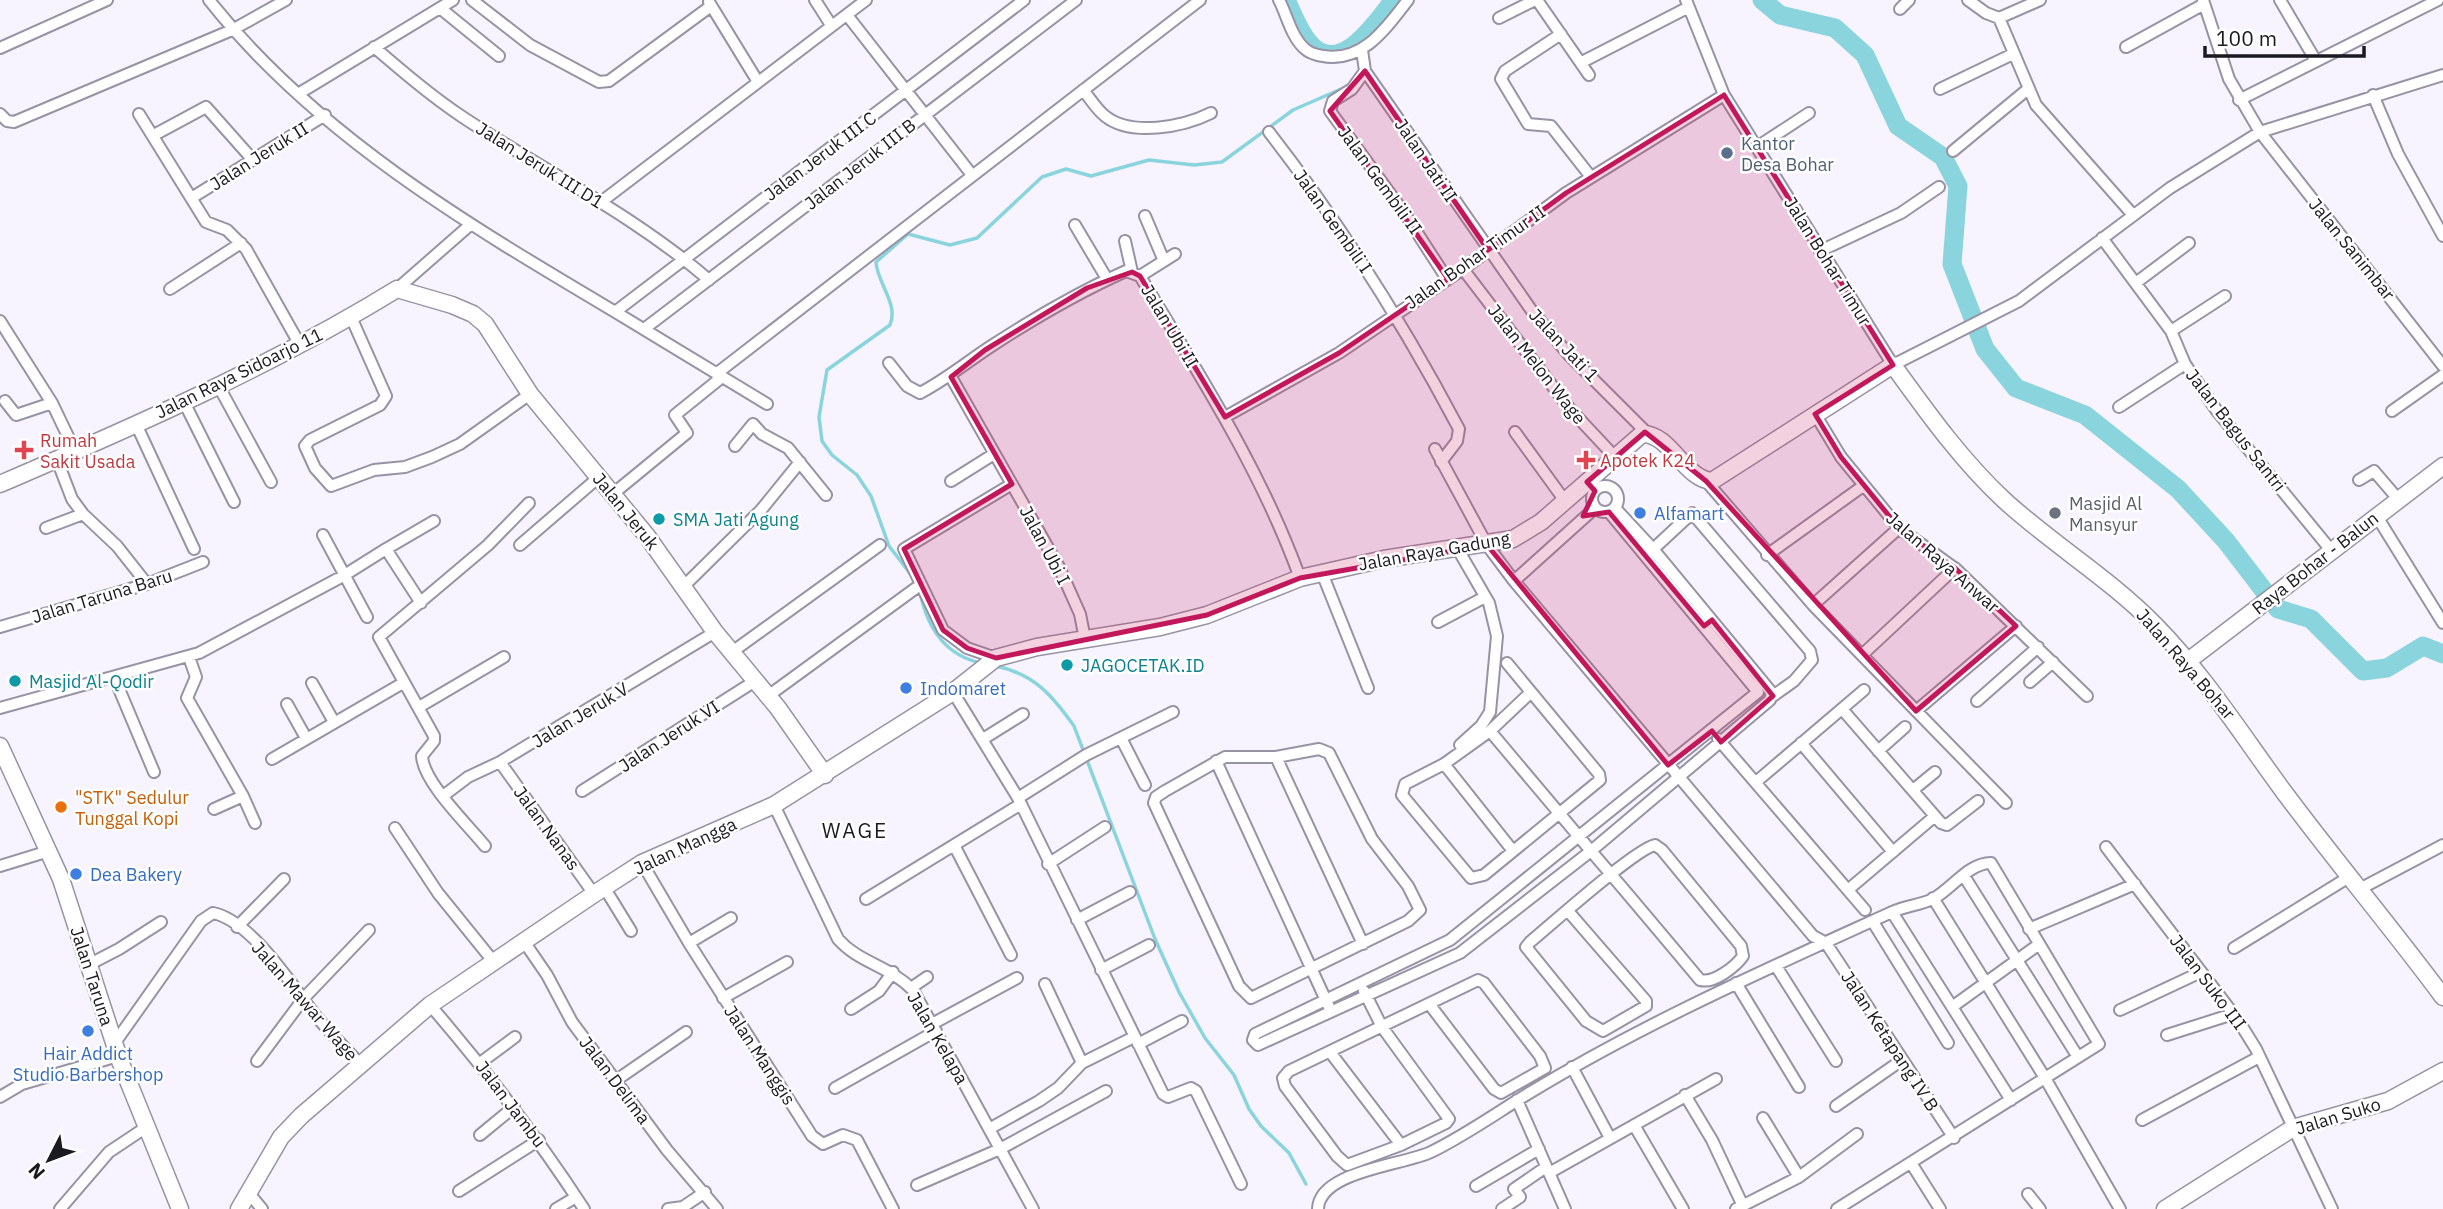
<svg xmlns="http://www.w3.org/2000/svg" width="2443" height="1209" font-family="'IBM Plex Sans',sans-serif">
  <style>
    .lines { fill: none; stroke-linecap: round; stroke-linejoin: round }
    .stream { stroke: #8ad4dd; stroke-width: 3.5 }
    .river { stroke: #8ad4dd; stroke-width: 19 }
    .street-casing { stroke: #9893a4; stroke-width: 14 }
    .secondary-casing { stroke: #9893a4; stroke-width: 19 }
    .street { stroke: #fff; stroke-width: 10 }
    .secondary { stroke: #fff; stroke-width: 16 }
    .marked { fill: #c2185b; fill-opacity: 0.2; stroke: #c2185b; stroke-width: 5; stroke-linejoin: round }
    .service-dot { fill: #5c6f8a; stroke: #fff; stroke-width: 2.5 }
    .health-dot { fill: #e0444e; stroke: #fff; stroke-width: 2.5 }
    .shop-dot { fill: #3f7fe0; stroke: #fff; stroke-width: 2.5 }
    .worship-dot { fill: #6b7280; stroke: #fff; stroke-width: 2.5 }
    .culture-dot { fill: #0f9aa8; stroke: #fff; stroke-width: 2.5 }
    .food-dot { fill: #e8710a; stroke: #fff; stroke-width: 2.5 }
    .labels { text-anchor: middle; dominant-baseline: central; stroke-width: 5; stroke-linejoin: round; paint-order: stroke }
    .service-label { font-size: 18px; fill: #4e5e75; stroke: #fff; text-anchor: start }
    .street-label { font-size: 18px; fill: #1c1a21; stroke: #fff }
    .health-label { font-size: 18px; fill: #be3a42; stroke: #fff; text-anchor: start }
    .worship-label { font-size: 18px; fill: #5b616d; stroke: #fff; text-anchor: start }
    .shop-label { font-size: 18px; fill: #366cbe; stroke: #fff; text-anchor: start }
    .culture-label { font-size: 18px; fill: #0d838f; stroke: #fff; text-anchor: start }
    .food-label { font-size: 18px; fill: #c56008; stroke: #fff; text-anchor: start }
    .quarter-label { font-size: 21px; letter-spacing: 2px; fill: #1c1a21; stroke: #fff }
  </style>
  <rect width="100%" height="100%" fill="#f7f4ff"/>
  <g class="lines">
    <path class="stream" d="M912,576L889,546L871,496L857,475L832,455L822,441L819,417L827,370L890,325C899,304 877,283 876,262L908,234L950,245L977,238L1042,177L1066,169L1091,176L1149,160L1194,165L1222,162L1293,110L1348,86
      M920,592C927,627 944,655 981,663
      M996,666C1034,674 1052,695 1074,726L1155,939L1179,992L1205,1038L1234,1075L1249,1109L1261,1126L1289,1153L1306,1184"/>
    <path class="river" d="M1286,0C1293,14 1299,32 1310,44C1341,78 1377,21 1394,0
      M1762,0L1780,15L1835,28L1865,55L1898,126L1943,157L1958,186L1952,264L1985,349L2016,388L2085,415L2178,489L2226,541L2278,609L2311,619L2363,671L2387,668L2423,646L2443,654"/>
    <defs>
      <path id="street" d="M209,0C315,134 467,224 612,310C664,341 715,373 767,404
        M472,0L530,45L599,82L609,81L711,6
        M815,0L831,25
        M1279,0C1287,15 1291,36 1304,48C1309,53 1316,55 1323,56C1363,63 1386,28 1408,0
        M1537,0L1589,75
        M1686,0L1724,95L1893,365L2019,301L2170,188L2260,132L2443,75
        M1968,0L1986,13L1999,18L2040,0
        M2203,0L2229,79L2260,132L2443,366
        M2280,0L2316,61
        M709,2L758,82
        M440,8L499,56
        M1900,9L1909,0
        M847,15L972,175
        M1499,18L1535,0
        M1999,18L2036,105L2133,215
        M1561,34L1505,71L1501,79L1528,124L1551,126L1591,177
        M374,47C402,71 430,95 461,116C544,171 634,215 709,280
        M2126,47L2204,4
        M0,48L107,0
        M1362,50L1365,71L1352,89L1333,101L1330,111L1405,214L1447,279
        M1582,62L1687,8
        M1365,71L1532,311L1569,355L1648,434
        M1940,89L2013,54
        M1083,90C1090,98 1096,109 1105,116C1131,137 1183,127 1211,113
        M298,94L453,0
        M2373,95L2398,154L2443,236
        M2239,100L2438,0
        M0,114L7,121L14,122L232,30L286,0
        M139,114L206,222L227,230L246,249L300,345
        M1269,132C1342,226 1404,325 1459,429L1457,441L1441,462
        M154,135L206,107L253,160
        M1757,147L1809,113
        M1953,151L2028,89
        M193,197L325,115
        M601,202L866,0
        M1145,216L1164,261
        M1075,225L1107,279
        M2102,238L2171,331L2185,364L2217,411L2330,549
        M1125,241L1132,272
        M1820,251L1901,213L1939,187
        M1463,269L1570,409L1614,456
        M1140,276L1175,254
        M2137,282L2189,243
        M170,289L241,243
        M397,289L470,225
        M615,312L1024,0
        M351,317L386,396L380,405L310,440L305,446L315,468L331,486L374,470L405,467L432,457L460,444L530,394
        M0,321L52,403L75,451
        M644,329L1076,0
        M2171,331L2225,296
        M889,363L907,386L920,393C947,379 968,361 993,345C1036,317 1079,292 1126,271L1140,276C1199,374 1261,470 1300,578
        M716,374L1200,0
        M951,377L1059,567L1080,614L1085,639
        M218,385L271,482
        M5,401L16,415L52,403
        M184,402L234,502
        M2119,407L2185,364
        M2392,411L2443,375
        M1815,414L1841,457L1899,528L1957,570L2087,696
        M1225,417L1339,353L1463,269L1566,193L1724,95
        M136,424L194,549
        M1515,432L1565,501
        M735,446L753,424L762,434L788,448L826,495
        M1435,449L1487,545L1514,581L1813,936L1826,943L1954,1138
        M57,460L72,499L83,514L117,546L147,584
        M2359,480L2374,471L2398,499
        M951,481L994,454
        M1706,481L1813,605L2006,803
        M1592 499a13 13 0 1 1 26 0a13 13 0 1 1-26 0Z
        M614,493L687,433L675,415L722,377
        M1609,512L1758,692L1450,940L1255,1034L1253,1040L1258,1045L1460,953L1591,851L1770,700L1772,693L1653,549L1615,508
        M2376,515L2443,623
        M46,528L83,514
        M323,535L367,617
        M520,545L599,477
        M1456,546L1489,603L1497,636L1490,712L1481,726L1460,745
        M386,549L434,521
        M1649,553L1692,513L1810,651L1812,660L1794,681L1773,696
        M1767,555L1863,486
        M1322,573L1368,688
        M1514,581L1595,508
        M684,586L761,510L800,462
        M1813,605L1899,528
        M1438,622L1485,597
        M0,627L147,584L203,562
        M732,652L880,545
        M1862,655L1955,568
        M189,657L196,677L187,698L243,796L214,809
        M996,658L967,648L943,630L904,549L1012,484
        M1507,663L1599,774L1600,780L1484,875L1471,878L1402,795L1405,784L1444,764L1490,731L1529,694
        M114,677L154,772
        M2030,682L2053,662
        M312,683L334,722
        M953,692L1018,798L1163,1094L1168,1097L1191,1088L1196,1091L1241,1184
        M768,696L916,588
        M1977,701L2038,647
        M287,704L306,738
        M419,707L504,657
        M0,708L199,653L343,576L386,549L421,603
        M1842,709L1941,823L1947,825L1978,801
        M1916,711L2016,626
        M1490,731L1591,851C1628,894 1664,937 1700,980C1714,984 1736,966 1743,956L1741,946L1662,850L1655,845C1634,850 1552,924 1530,942L1526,947L1586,1021L1603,1031L1646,1006V1001L1568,911
        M1121,738L1145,785
        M983,739L1023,714
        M1718,739L1865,910
        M1801,743L1893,852
        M1319,749L1329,753L1372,839L1408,886L1420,910L1408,921L1251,998L1239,986L1154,803L1156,797L1165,791L1225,757H1276Z
        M1878,751L1905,727
        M1276,757L1363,944
        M272,759L403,683
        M1216,761L1329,1007
        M500,762L594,894
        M1444,764L1513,851
        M1756,782L1864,690
        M1913,790L1935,772
        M582,791L755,681
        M243,796L255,823
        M443,796L468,777L500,762L715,632
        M1018,798L1086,755L1173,712
        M774,805L838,939C859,963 888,965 913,990L1033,1209
        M395,828L438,893L493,961
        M954,845L1011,955
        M485,846C468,825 423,782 422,756L434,741V736L379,637L488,545L529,503
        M2106,847L2238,1020L2256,1049L2332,1209
        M642,863L689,943L812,1136L823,1144L843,1135L857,1140L893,1209
        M1048,864L1105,827
        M0,866L49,851
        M1964,876L2078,1057
        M604,887L631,931
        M1849,889L1935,816
        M2358,890L2443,845
        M1933,898L2045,1078L2120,1209
        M866,899L1021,804
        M1892,912L2011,1100
        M1077,920L1130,892
        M1873,922L1948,1043
        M237,927L284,879
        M2029,929L2135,884
        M525,943L547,975L572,1022L667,1150L717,1209
        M689,943L731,918
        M2234,948L2349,877
        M88,965L119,949L161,922
        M1776,966L1836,1061
        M1101,970L1149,945
        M1736,983L1799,1087
        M1045,984L1082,1063
        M911,988L927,977
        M1364,991L1382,1027L1449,1119L1446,1123L1401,1145L1347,1165L1337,1156L1285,1086L1283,1078L1289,1071L1478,980L1484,983L1540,1056L1545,1068L1501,1093L1494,1089L1430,1005
        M723,998L787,962
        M430,1005C486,1070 537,1137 584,1209
        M1952,1007L2038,945
        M851,1009L879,991L893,972
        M2120,1010L2201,972
        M932,1024L1017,978
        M2167,1035L2233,1014
        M114,1044L201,921L213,913C252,921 293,987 316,1016C330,1033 346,1049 361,1065
        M1138,1044L1182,1021
        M1330,1052L1401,1145
        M257,1061L304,998L369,930
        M480,1063L515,1037
        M1572,1067L1610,1138
        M615,1081L686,1032
        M835,1088L936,1031
        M1685,1095L1712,1140L1743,1206
        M0,1097L22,1084L118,1056
        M1517,1100L1565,1209
        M1836,1106L1902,1060
        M1763,1118L1799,1177
        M2142,1120L2259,1057
        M1634,1125L1683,1209
        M989,1129L1039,1101L1058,1088L1082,1063L1134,1037
        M480,1135L514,1107
        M1911,1163L1940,1209
        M1549,1173L1716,1079
        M917,1185L1000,1149L1106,1091
        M1476,1186L1539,1149
        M459,1191L539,1140
        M248,1192L262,1209
        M2028,1194L2040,1209
        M60,1209L109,1152L145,1128
        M556,1209L576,1197
        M668,1209L683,1207L705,1192
        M1318,1209C1319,1171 1404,1165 1431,1152C1464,1136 1495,1114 1526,1095C1644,1023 1767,969 1892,912C1905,906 1920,905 1933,899C1952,889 1968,863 1991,863L2099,1044L1837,1209
        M1502,1209L1520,1197L1514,1189L1546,1167
        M1736,1209L1799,1177L1857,1134"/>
      <path id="secondary" d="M0,484C135,426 272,366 397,289L452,305L473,314L485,324L530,394L647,536L715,632L778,708L825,775
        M2188,661L2443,466
        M0,746L61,879L120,1061L180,1209
        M239,1209L281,1137L301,1116L430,1005L594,894L642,863L774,805L953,692L996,658L1037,647L1160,627L1207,615L1300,578L1384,559L1513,539L1541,522L1642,434C1670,433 1684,479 1712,481L1893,365C1927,412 1961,460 2004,500C2052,544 2109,578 2155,625C2205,676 2242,735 2284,792C2336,862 2392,928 2443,997
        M2165,1209L2293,1128L2388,1101L2443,1071"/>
    </defs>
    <use href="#street" class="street-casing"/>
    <use href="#secondary" class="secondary-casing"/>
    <use href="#street" class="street"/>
    <use href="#secondary" class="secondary"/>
  </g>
  <path class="marked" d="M1365,71L1488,250L1566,193L1724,95L1893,365L1815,414L1841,457L1899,528L1955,568L2016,626L1916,711L1706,481L1645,432L1587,482L1595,491L1583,516L1609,512L1704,626L1712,620L1773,696L1721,742L1712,731L1668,765L1487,545L1300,578L1207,615L996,658L967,648L943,630L904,549L1012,484L951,377L985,350L1087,288L1132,272L1140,276L1225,417L1339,353L1448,279L1330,111Z"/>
  <circle class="service-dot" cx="1727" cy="153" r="7"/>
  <g class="health-dot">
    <path d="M20.5 439.5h7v7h7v7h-7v7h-7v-7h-7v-7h7z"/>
    <path d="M1582.5 449.5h7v7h7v7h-7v7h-7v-7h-7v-7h7z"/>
  </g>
  <g class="shop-dot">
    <circle cx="1640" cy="513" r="7"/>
    <circle cx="906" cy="688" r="7"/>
    <circle cx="76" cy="874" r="7"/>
    <circle cx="88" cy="1031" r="7"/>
  </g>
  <circle class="worship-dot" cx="2055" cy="513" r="7"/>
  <g class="culture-dot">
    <circle cx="659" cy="519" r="7"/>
    <circle cx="1067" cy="665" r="7"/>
    <circle cx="15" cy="681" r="7"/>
  </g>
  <circle class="food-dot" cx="61" cy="807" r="7"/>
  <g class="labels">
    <g class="service-label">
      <text x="1741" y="143">Kantor<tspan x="1741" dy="21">Desa Bohar</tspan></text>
    </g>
    <g class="street-label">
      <text transform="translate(259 156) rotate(-32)">Jalan Jeruk II</text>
      <text transform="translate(820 156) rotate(-37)">Jalan Jeruk III C</text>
      <text transform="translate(1426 160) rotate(56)">Jalan Jati II</text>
      <text transform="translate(860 164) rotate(-38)">Jalan Jeruk III B</text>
      <text transform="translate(540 165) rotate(32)">Jalan Jeruk III D1</text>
      <text transform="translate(1380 180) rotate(54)">Jalan Gembili II</text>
      <text transform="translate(1333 221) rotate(55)">Jalan Gembili I</text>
      <text transform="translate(2352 249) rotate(51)">Jalan Sanimbar</text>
      <text transform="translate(1475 257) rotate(-35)">Jalan Bohar Timur II</text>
      <text transform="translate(1828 261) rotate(58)">Jalan Bohar Timur</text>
      <text transform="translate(1170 326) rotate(59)">Jalan Ubi II</text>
      <text transform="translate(1564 345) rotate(47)">Jalan Jati 1</text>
      <text transform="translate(1537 364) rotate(52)">Jalan Melon Wage</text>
      <text transform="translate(239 373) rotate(-26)">Jalan Raya Sidoarjo 11</text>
      <text transform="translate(2236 430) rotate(52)">Jalan Bagus Santri</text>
      <text transform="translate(626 511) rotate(51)">Jalan Jeruk</text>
      <text transform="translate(1045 545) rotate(62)">Jalan Ubi I</text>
      <text transform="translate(1434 551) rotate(-10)">Jalan Raya Gadung</text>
      <text transform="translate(1943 562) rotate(41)">Jalan Raya Anwar</text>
      <text transform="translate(2315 563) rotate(-38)">Raya Bohar - Balun</text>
      <text transform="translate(102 596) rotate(-17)">Jalan Taruna Baru</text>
      <text transform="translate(2186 664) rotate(49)">Jalan Raya Bohar</text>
      <text transform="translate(580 715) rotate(-31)">Jalan Jeruk V</text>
      <text transform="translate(669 736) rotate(-33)">Jalan Jeruk VI</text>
      <text transform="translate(547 828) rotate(54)">Jalan Nanas</text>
      <text transform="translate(685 846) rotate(-25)">Jalan Mangga</text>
      <text transform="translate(92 976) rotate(72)">Jalan Taruna</text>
      <text transform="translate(2208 982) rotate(53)">Jalan Suko III</text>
      <text transform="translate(305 1001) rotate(49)">Jalan Mawar Wage</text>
      <text transform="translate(938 1038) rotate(60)">Jalan Kelapa</text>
      <text transform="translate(1890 1041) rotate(57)">Jalan Ketapang IV B</text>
      <text transform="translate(760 1055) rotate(57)">Jalan Manggis</text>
      <text transform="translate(615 1080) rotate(53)">Jalan Delima</text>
      <text transform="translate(511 1104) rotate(53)">Jalan Jambu</text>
      <text transform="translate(2338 1116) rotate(-17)">Jalan Suko</text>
    </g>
    <g class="health-label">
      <text x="40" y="440">Rumah<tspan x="40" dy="21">Sakit Usada</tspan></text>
      <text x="1600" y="460">Apotek K24</text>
    </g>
    <g class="worship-label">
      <text x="2069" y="503">Masjid Al<tspan x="2069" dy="21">Mansyur</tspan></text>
    </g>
    <g class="shop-label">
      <text x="1654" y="513">Alfamart</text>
      <text x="920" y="688">Indomaret</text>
      <text x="90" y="874">Dea Bakery</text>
      <text x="88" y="1053" text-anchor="middle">Hair Addict<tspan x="88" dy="21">Studio Barbershop</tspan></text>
    </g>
    <g class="culture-label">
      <text x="673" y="519">SMA Jati Agung</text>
      <text x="1081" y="665">JAGOCETAK.ID</text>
      <text x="29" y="681">Masjid Al-Qodir</text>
    </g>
    <g class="food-label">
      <text x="75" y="797">"STK" Sedulur<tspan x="75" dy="21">Tunggal Kopi</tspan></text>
    </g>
    <g class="quarter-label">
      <text x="855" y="830">WAGE</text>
    </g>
  </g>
  <g transform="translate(49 1160) rotate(228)" stroke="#ffffff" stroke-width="5" paint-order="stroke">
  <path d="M0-5L12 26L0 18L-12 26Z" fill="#1c1a21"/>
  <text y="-10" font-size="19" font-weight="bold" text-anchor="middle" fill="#1c1a21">N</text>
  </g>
  <path d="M2205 46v10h159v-10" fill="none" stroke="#1c1a21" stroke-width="3.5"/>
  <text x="2216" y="46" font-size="21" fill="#1c1a21" stroke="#ffffff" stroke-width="5" paint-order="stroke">100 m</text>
</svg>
